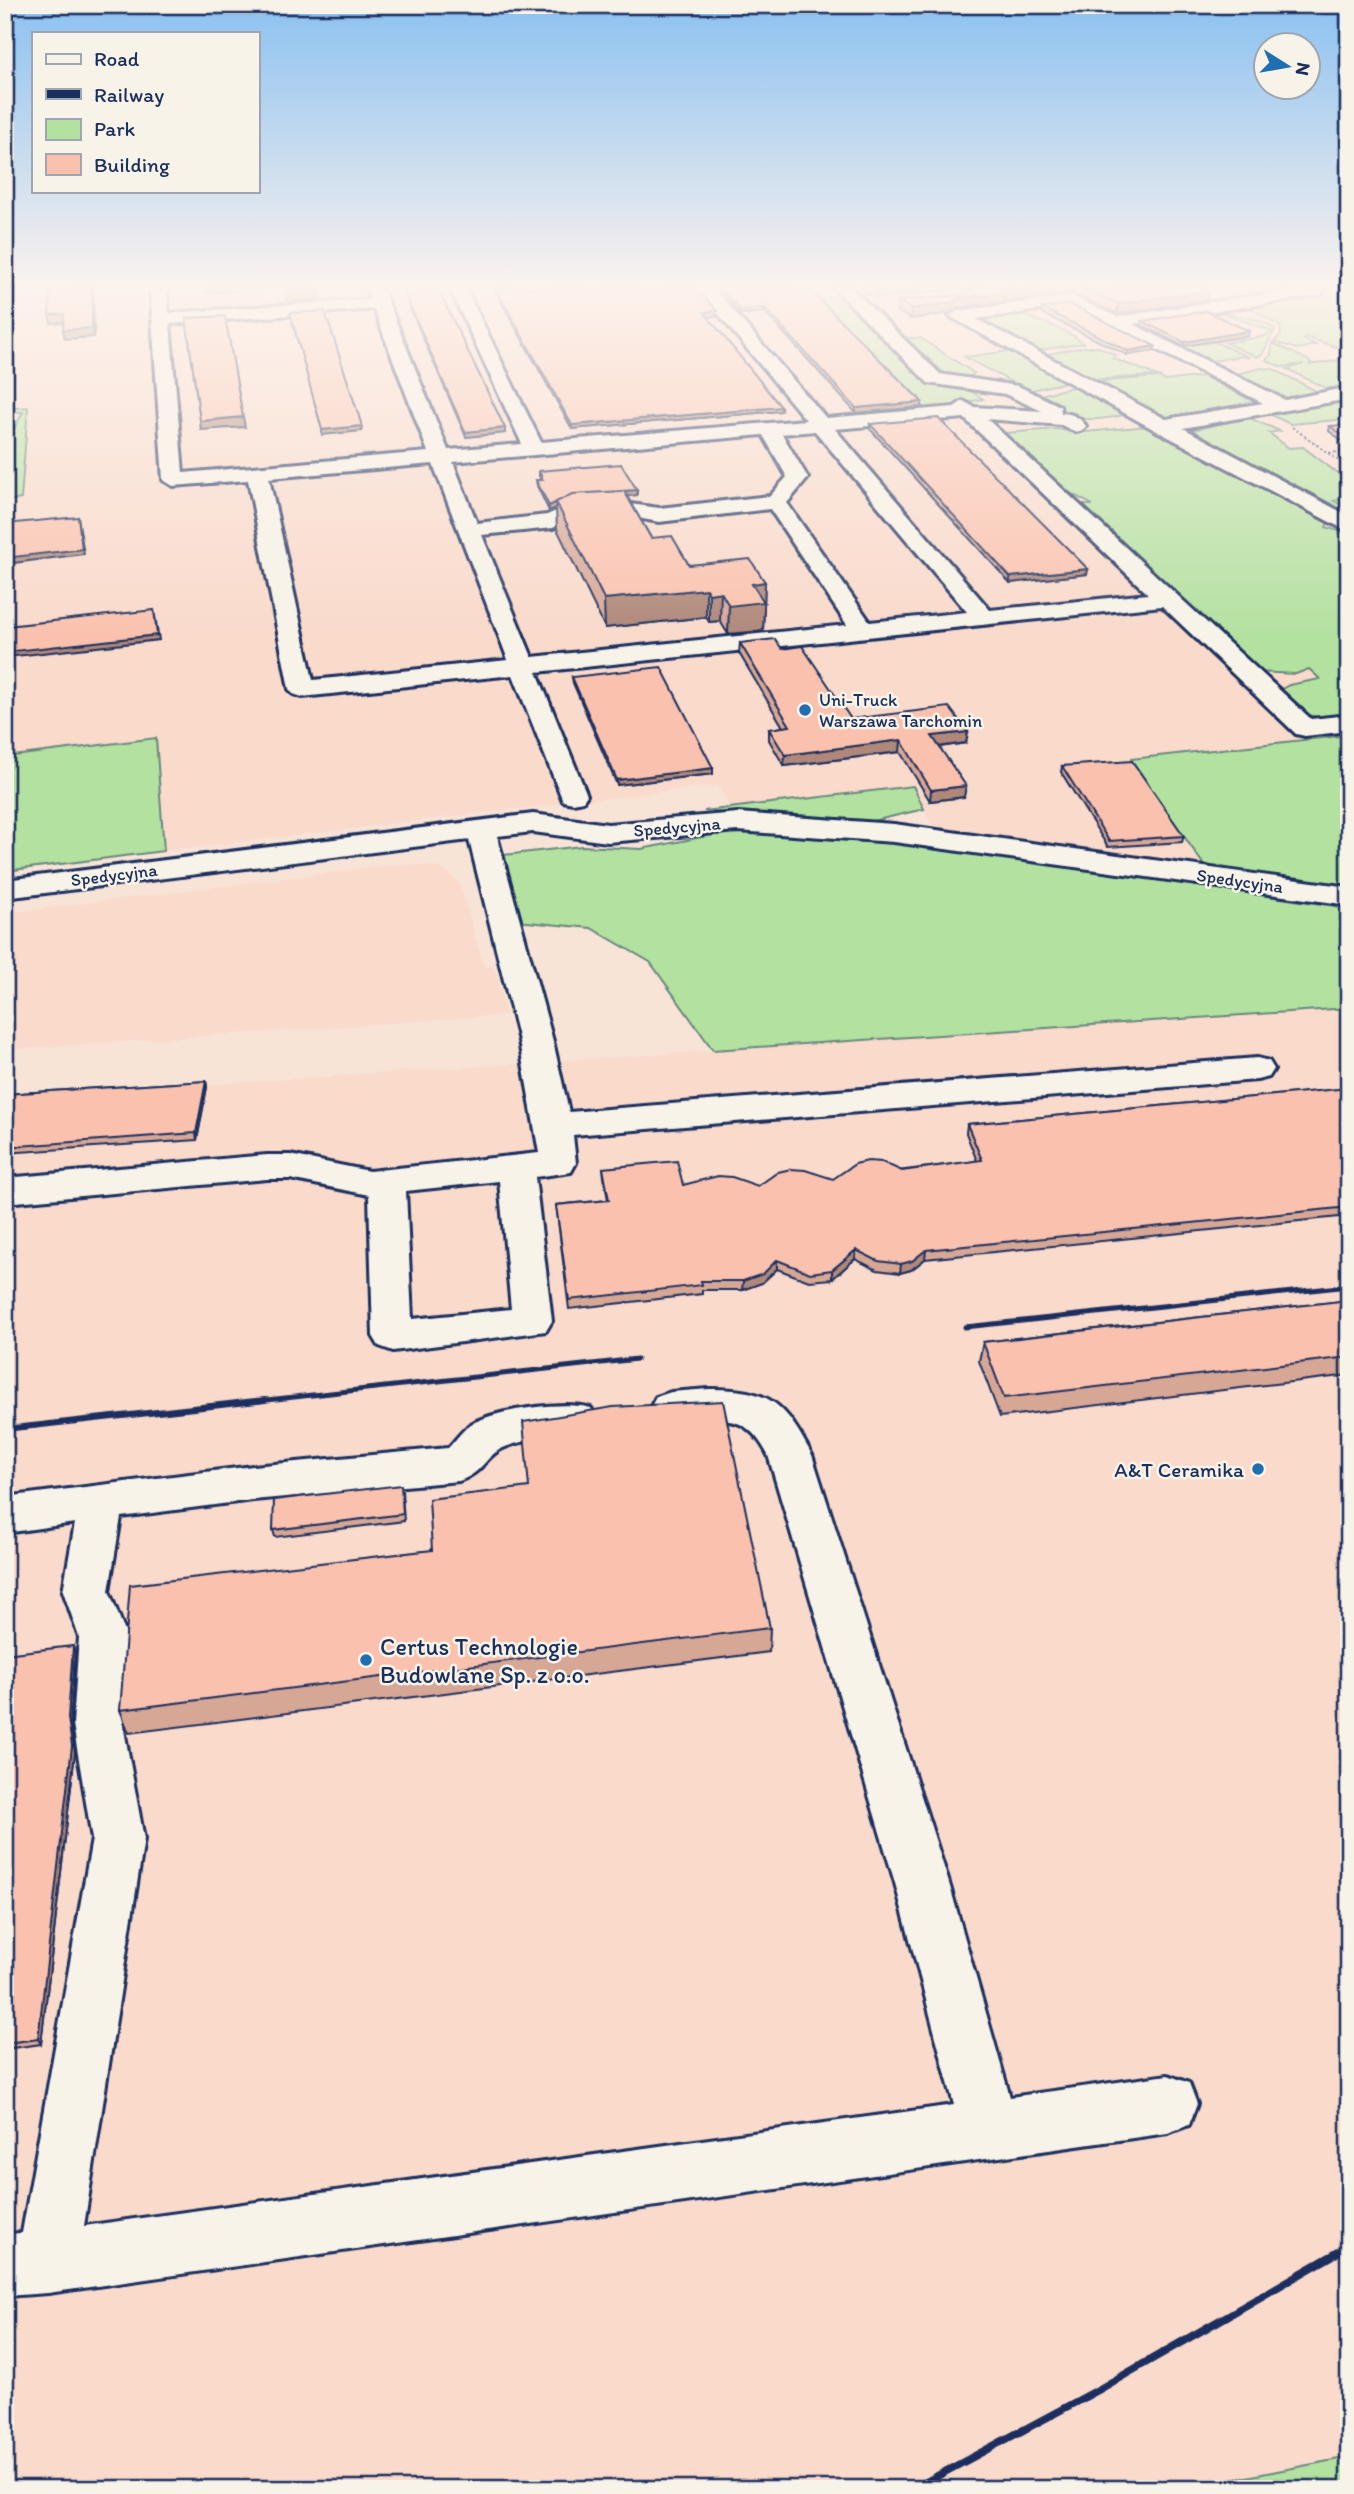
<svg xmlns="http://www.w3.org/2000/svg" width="1354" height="2494" font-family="Itim,sans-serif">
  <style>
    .built { fill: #f9dacb }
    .green { fill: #b3e1a0; stroke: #67887f; stroke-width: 2 }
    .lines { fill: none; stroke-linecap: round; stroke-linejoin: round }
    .minor-casing { stroke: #1b2f5e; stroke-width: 6 }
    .path { stroke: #1b2f5e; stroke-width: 2; stroke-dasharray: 2.5 2.5; stroke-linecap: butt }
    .minor { fill: #f7f3e8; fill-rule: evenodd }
    .rail-far2 { stroke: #1b2f5e; stroke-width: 5 }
    .rail-far1 { stroke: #1b2f5e; stroke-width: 6 }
    .rail { stroke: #1b2f5e; stroke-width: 8 }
    .wall { fill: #d7a796; stroke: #1b2f5e; stroke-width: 2 }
    .shaded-wall { fill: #af887a; stroke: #1b2f5e; stroke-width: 2 }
    .building { fill: #fac2ae; stroke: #1b2f5e; stroke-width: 2 }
    .poi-dot { fill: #1f6fb2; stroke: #f7f3e8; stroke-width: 2.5 }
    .labels { text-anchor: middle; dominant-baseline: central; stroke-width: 5; stroke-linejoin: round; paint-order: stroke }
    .far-poi-label { font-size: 18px; fill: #1b2f5e; stroke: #f7f3e8; text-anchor: start }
    .far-street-label { font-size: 18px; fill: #1b2f5e; stroke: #f7f3e8 }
    .poi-label { font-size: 21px; fill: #1b2f5e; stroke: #f7f3e8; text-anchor: end }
    .near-poi-label { font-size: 24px; fill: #1b2f5e; stroke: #f7f3e8; text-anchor: start }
  </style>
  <rect width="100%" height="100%" fill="#f8e4d7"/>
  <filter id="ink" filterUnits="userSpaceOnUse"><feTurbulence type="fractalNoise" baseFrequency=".0143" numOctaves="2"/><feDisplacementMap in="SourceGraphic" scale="14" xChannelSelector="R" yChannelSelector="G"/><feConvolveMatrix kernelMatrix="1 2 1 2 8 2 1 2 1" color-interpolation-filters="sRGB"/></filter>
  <g filter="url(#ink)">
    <path class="built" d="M5,287H1349V735L1132,759L1208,871L934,829L912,787L730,808L718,785L164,851L156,738L5,757V501L21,499L27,407L5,409Z
      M397,864L434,866L448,872L460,885L484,967H495L506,1015L5,1050V913Z
      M1349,1008V2489H5V1098Z"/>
    <path class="green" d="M803,287H835L847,298L842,299L849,305H854L935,384L965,387L983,399L925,411L919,397H912Z
      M1321,287H1349V351L1306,337L1304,339L1316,345L1297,349L1274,342L1281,335L1280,326L1250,308V305L1327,290Z
      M1218,311L1261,321L1275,329L1262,355L1257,357L1225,343L1265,336L1271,331Z
      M1018,312C1038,323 1065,327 1083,343L1030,352L966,319Z
      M1164,319L1248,357L1250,358L1242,356L1207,362L1129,322Z
      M906,338H920L974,373L970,378L941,374L944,373Z
      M1272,343L1308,360L1311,363L1308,365L1339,360L1349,363V389L1325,388L1287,369L1304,364L1281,367L1266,360L1271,355Z
      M1083,347H1099L1116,355L1113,358C1126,365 1143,368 1156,376L1088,380L1043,355Z
      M1010,351L1028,357L1071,381L1028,391L965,357Z
      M1261,368L1273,369L1322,394L1282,400L1232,375Z
      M1203,376L1259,404L1257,407L1162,419L1093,382L1159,377L1166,381Z
      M1081,385L1131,414C1112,417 1087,424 1069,414C1058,408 1051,400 1040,395Z
      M1349,399V419L1290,424L1271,415Z
      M28,407L21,499L5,501V446L23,412H5V409Z
      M1249,418L1280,431L1269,433L1289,448L1303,447L1349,482V498L1334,501L1349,509V521L1186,431Z
      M1148,426L1157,427L1329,520L1326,527L1349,534V719C1319,719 1303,717 1279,699L1280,690L1289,685L1320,679L1309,669L1296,674L1257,672L1080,505H1093C1066,491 1010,464 1005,433L1058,429L1075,433Z
      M1349,735V889L1208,871L1131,759Z
      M156,738L164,851L5,871V757Z
      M913,786L924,809L860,824L704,811Z
      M733,831L903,843L1349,908V1008L713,1050L650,962L591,928L517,921L495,856L582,846L641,849Z
      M1349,2457V2489H1185Z"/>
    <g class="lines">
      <defs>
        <path id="minor" d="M150,287H166L169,313L370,299L366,287H382L448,450L522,444L449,287H465L541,442L806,420L696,287H713L826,418L954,407L963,401L974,407L1042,411L1005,394L928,383L833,287H850L940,374L1018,386L1060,406L1061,413C1071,413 1080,417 1086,426L1083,430L1076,432L1061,425L987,419L1311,719L1349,715V731L1305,736L1296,734L1162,606L537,672L587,795L583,801L573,803L563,801L513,675L302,697L293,694L289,689L248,480L173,486L163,480ZM374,309L428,452L183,473L170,324ZM964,418L1148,594L990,610L835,429ZM815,431L967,612L870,622L787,503L808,478L782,434ZM763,435L787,477L770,496L659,508L616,502L567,506L547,515L477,523L453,462ZM433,464L508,660L313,680L269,478ZM770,509L847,625L532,657L482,535L553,528L572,518L616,514L659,522Z
          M1309,287H1325L1321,295L1315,296L1133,324L1285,400L1349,387V399L1183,428L1349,516V532L1155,430L949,316L958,311L1072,296L1117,317ZM1070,306L1263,403L1166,419L976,319Z
          M738,813L894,824L1349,887V905L894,842L738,831L608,842L533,832L497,836L553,1041L569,1112L1257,1058L1269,1061L1274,1069L1269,1077L1257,1080L573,1135L576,1163L571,1172L535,1177L552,1321L546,1331L393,1351L379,1346L373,1336L369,1195L290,1179H267L5,1203V1178L267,1155H290L369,1171L539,1153L519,1041L469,840L5,898V880L533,814L608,824ZM499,1181L511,1309L412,1319L406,1191Z
          M709,1389C771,1389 784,1403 812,1455L949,1883L1010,2097L1168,2075L1189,2083L1197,2104L1189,2125L1168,2133L48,2293L5,2296V2234L22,2233L92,1839L73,1724L79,1637L63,1591L75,1523L5,1533V1497L253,1466L448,1448C455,1441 463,1429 471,1424C494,1410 566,1400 591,1408L597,1419L591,1430C563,1440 530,1436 503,1448C485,1456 483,1473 459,1481L253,1500L121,1517L109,1591L127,1637L123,1724L144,1839L84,2226L954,2105L895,1883L768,1455C737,1395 705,1435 656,1419L650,1408L656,1397L671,1392Z"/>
      </defs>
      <use href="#minor" class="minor-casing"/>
      <path class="path" d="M1339,420H1349
        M1292,427L1349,468
        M1329,453L1349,451"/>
      <use href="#minor" class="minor"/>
      <path class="rail-far2" d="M965,1327L1349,1286
        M249,1402L637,1359"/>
      <path class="rail-far1" d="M5,1429L265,1400"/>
      <path class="rail" d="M913,2489L1098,2390L1349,2246"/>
    </g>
    <path class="wall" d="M401,287H437L505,433L466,437Z
      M493,287H696L717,311L716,316L707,317L781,411L572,429Z
      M716,287H807L922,402V407L856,413L765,312L740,314Z
      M858,287H961L954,289L876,298Z
      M976,287H1202L1207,300L1117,314L1072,293L958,308L949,313L911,319L897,311L898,301L959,295Z
      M1042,308L1154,351L1127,355L1041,313Z
      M1142,321L1248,336L1183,346L1142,325Z
      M870,424L1088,569L1087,574L1010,583L870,429Z
      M1349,425V452L1339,444L1340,439L1329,431L1330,426Z
      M539,471L637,490V495L627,496L651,538L689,565L765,582L763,631L728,634L720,621L709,622L706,617L605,628L557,529L556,508L549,511L537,486L536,480H541L539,476Z
      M740,643L782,649L851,719L968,732L966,743L939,747L964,797L930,801L900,752L784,766L769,740V729L783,727L739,653Z
      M572,677L713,768V774L617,785L573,683Z
      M1062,766L1184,836L1182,842L1108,847L1061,772Z
      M206,1081L207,1087L197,1140L5,1153V1094Z
      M1349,1088V1216L925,1259L911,1270L900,1273L877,1270L855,1259L832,1279L809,1281L777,1269L762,1283L742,1290H702V1294L569,1309L556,1205L608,1200L604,1177L603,1168L683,1185L758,1186L833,1179L977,1161L966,1133L967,1124Z
      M1349,1300V1375L1000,1417L979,1361L983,1342Z
      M402,1491L404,1521L275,1537L273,1530Z
      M432,1550L770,1628L769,1652L129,1733L120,1710Z
      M75,1652L70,1724L75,1752L41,2044L5,2049V1654Z"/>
    <path class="shaded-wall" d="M92,287H93L94,337L65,339L63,330Z
      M205,287H283L206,293Z
      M319,287L321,300L287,302L285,290Z
      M891,287H961L954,289L876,298L877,288Z
      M1048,287H1073L1072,293L958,308L949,313L911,319L912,309L959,298Z
      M1209,290L1207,300L1117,314L1119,304Z
      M765,308V312L740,314V310Z
      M717,311L716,316L704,317V312Z
      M64,314L66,322L51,323L49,315Z
      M1249,331L1248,336L1183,346L1184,342Z
      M1155,346L1154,351L1127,355L1128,351Z
      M922,402V407L856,413V408Z
      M781,407V411L572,429V425Z
      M243,417L245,427L201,430L200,421Z
      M362,426V431L322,435V430Z
      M505,428V433L466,437L465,432Z
      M637,490V495L614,497L613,492Z
      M556,503V508L549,511V506Z
      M78,517L84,554L5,564V558Z
      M1088,569L1087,574L1010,583V577Z
      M765,582L763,631L728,634L729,606L752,584Z
      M706,589V617L605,628L604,599Z
      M721,592L720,621L709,622V594Z
      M154,610L159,640L7,657L6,652Z
      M968,732L966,743L931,748L932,736Z
      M901,740L900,752L784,766L785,755Z
      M713,768V774L617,785V780Z
      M966,786L964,797L930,801L931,790Z
      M206,1081L207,1087L197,1140L196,1133Z
      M856,1250L855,1259L832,1279V1270Z
      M926,1250L925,1259L911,1270L900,1273L901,1264Z
      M777,1260V1269L762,1283L742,1290L743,1281Z
      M73,1646L75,1652L70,1724L75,1752L41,2044L38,2039L68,1718Z"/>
    <path class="building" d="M50,287H92V328L63,330L64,314L49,315Z
      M284,287H319L285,290Z
      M402,287H437L505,428L465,432Z
      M495,287H696L717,311L704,312L781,407L572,425Z
      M720,287H807L922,402L856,408L765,308L740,310Z
      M976,287H1048L959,298L950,303L912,309L898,301L959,295Z
      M1080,287H1202L1209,290L1119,304Z
      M1070,304L1155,346L1128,351L1042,308Z
      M325,311L362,426L322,430L290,313Z
      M1206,311L1249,331L1184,342L1142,321Z
      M225,316L243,417L200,421L186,318Z
      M938,418L1088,569L1010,577L870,424Z
      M1349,425V446L1340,440L1348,439L1330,426Z
      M621,464L637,490L572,494L549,506L536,480H543L539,471Z
      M624,491L651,538L672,536L689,565L750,559L765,582L752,584L764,602L729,606L721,592L709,594L706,589L604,599L556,502L572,494Z
      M78,517L82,549L5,558V524Z
      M154,610L157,635L6,652L7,626Z
      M775,639L782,649L802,646L851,719L949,707L968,732L932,736L966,786L931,790L901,740L785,755L769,729L790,726L740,643Z
      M661,667L713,768L617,780L572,677Z
      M1132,761L1184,836L1109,841L1062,766Z
      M206,1081L196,1133L5,1147V1094Z
      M1349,1088V1207L926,1250L912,1261L901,1264L878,1261L856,1250L832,1270L810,1273L777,1260L763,1274L743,1281H701L702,1285L569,1300L556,1205L609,1200L603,1168L677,1161L683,1185L718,1176L732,1177L758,1186L778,1172L791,1169L805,1170L833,1179L855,1164L868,1161L882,1162L902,1171L982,1160L967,1124Z
      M1349,1300V1357L1004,1398L983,1342Z
      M723,1401L770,1628L120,1710L130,1585L432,1550L429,1499L529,1487L523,1422L613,1407Z
      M401,1485L403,1514L273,1530L274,1500Z
      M73,1646L68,1718L72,1746L38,2039L5,2043V1654Z"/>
  </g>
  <linearGradient id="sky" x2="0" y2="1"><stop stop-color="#8bc1f1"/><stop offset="0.45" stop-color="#fcf3ed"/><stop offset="1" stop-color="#fcf3ed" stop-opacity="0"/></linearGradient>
  <rect width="1354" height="636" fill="url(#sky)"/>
  <g class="poi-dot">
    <circle cx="805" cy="710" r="7"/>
    <circle cx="1258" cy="1469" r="7"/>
    <circle cx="366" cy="1660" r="7"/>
  </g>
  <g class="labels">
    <g class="far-poi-label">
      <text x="819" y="700">Uni-Truck<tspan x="819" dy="21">Warszawa Tarchomin</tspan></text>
    </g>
    <g class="far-street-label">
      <text transform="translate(677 827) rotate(-5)">Spedycyjna</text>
      <text transform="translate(114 875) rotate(-7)">Spedycyjna</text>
      <text transform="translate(1240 881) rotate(8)">Spedycyjna</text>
    </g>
    <g class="poi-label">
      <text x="1244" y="1469">A&amp;T Ceramika</text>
    </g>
    <g class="near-poi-label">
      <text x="380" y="1646">Certus Technologie<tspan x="380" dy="28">Budowlane Sp. z o.o.</tspan></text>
    </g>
  </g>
  <rect width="1354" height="2494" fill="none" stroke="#f7f3e8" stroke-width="28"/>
  <rect x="14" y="14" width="1326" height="2466" fill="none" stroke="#1b2f5e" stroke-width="2.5" filter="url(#ink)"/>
  <rect x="32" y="32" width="228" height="161" fill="#f7f3e8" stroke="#9fa5b1" stroke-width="2"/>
  <rect x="46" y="54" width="35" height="10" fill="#f7f3e8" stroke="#9fa5b1" stroke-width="2"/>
  <text x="94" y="66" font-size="21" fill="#1b2f5e">Road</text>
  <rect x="46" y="89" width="35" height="10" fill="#1b2f5e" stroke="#9fa5b1" stroke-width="2"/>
  <text x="94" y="102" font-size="21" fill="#1b2f5e">Railway</text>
  <rect x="46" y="119" width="35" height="21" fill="#b3e1a0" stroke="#9fa5b1" stroke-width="2"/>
  <text x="94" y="136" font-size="21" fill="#1b2f5e">Park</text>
  <rect x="46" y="154" width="35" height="21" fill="#fac2ae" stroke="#9fa5b1" stroke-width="2"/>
  <text x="94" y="172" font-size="21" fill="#1b2f5e">Building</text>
  <g transform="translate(1287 66) rotate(101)"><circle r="33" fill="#f7f3e8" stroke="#9fa5b1" stroke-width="2"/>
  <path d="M0-5L12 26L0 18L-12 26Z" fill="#1f6fb2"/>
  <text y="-10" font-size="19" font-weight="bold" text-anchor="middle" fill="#1b2f5e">N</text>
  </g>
</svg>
